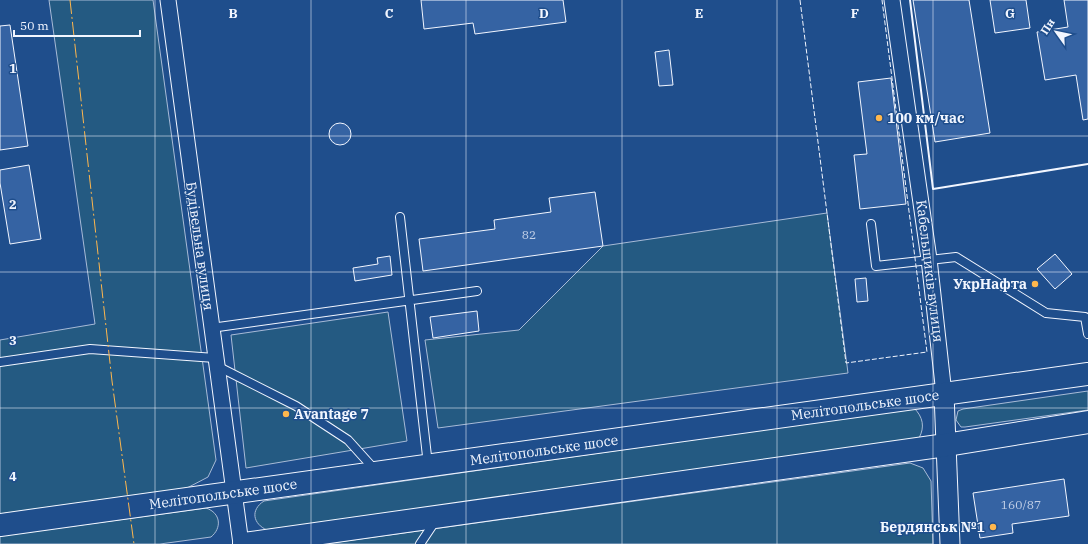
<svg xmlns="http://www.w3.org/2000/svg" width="1088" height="544" font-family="'IBM Plex Serif',serif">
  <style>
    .green { fill: #245a82; stroke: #a8bbd7 }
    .building { fill: #3563a3; stroke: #f2f6ff }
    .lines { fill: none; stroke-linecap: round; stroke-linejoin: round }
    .service-casing { stroke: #f2f6ff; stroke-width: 10 }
    .minor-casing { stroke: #f2f6ff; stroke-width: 17 }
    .tertiary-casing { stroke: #f2f6ff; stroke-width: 21 }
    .primary-casing { stroke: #f2f6ff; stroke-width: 24 }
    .service { stroke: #1f4e8c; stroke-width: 8 }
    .minor { stroke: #1f4e8c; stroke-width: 15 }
    .tertiary { stroke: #1f4e8c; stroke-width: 19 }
    .primary { stroke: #1f4e8c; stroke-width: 22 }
    .fence { stroke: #f2f6ff; stroke-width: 1; stroke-dasharray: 5 2; stroke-linecap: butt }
    .wall { stroke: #f2f6ff; stroke-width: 2 }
    .power { stroke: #ffb74d; stroke-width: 1; stroke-dasharray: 14 3 2 3; stroke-linecap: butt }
    .grid { fill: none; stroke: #f2f6ff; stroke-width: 1; stroke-opacity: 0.55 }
    .poi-dot { fill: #ffb74d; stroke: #1f4e8c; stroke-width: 1.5 }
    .labels { text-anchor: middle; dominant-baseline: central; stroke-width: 3; stroke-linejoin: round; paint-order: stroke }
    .number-label { font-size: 12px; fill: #c3d1e8 }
    .poi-label { font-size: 14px; font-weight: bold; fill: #f2f6ff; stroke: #1f4e8c; text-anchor: start }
    .street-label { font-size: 14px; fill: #f2f6ff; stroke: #1f4e8c }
    .grid-label { font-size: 13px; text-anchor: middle; font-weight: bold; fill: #f2f6ff; stroke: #1f4e8c; stroke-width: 3; stroke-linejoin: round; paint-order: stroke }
  </style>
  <rect width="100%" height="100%" fill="#1f4e8c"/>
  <path class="green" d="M49,0H153L216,460L208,477L187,488L0,514V340L95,324Z
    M827,213L848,373L438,428L425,340L519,330L603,246Z
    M388,312L407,441L246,468L231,335Z
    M1088,391V410L965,427H961L956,420L958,411L963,409Z
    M914,408C923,417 925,427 919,438L267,530C253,524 250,510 264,501Z
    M910,463L923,468L931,481L933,544H324Z
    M206,508C221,513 222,528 211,537L160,544H0V536Z"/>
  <path class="building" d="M421,0H563L566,22L475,34L473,23L424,29Z
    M913,0H969L990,133L935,142Z
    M990,0H1026L1030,28L995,33Z
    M1064,0H1088V119L1083,120L1076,75L1045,80L1037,32L1068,27Z
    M10,25L28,146L0,150V26Z
    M669,50L673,85L659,86L655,52Z
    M891,78L906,204L860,209L854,155L867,154L858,82Z
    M329 134a11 11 0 1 1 22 0a11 11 0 1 1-22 0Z
    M29,165L41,239L10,244L0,183V170Z
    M595,192L603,246L423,271L419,239L495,229L494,220L551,212L549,198Z
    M1055,254L1072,274L1055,289L1037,269Z
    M390,256L392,275L355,281L353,268L378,264L377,258Z
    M866,278L868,301L857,302L855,279Z
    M477,311L479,331L433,338L430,317Z
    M1064,479L1069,516L1012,524L1013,533L980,538L973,493Z"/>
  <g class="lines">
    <defs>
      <path id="service" d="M400,217L428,465
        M871,224L876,266L956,257L1046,313L1085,317L1088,334
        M211,328L477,291
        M0,362L90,349L215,358
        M217,366L296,406L348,440L376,471
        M420,544L436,520"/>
      <path id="minor" d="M168,0L241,544
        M892,0L929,259L944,394"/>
      <path id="tertiary" d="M944,394L950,544"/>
      <path id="primary" d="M0,525L1088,374
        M244,544L946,445L1088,422"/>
    </defs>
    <use href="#service" class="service-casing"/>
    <use href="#minor" class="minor-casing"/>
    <use href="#tertiary" class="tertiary-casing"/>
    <use href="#primary" class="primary-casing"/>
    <use href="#service" class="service"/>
    <use href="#minor" class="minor"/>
    <use href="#tertiary" class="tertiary"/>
    <use href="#primary" class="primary"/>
    <path class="fence" d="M800,0L846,363L927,352L882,0"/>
    <path class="wall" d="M910,0L933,189L1088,164"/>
    <path class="power" d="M70,0L112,381L134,544"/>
  </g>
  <path class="grid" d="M155,0V544M311,0V544M466,0V544M622,0V544M777,0V544M933,0V544M0,136H1088M0,272H1088M0,408H1088"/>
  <g class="poi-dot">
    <circle cx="879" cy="118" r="4"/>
    <circle cx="1035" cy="284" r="4"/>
    <circle cx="286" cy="414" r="4"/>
    <circle cx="993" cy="527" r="4"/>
  </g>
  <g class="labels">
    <g class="number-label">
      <text x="529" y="234">82</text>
      <text x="1021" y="504">160/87</text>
    </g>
    <g class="poi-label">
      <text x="887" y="118">100 км/час</text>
      <text x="1027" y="284" text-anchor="end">УкрНафта</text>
      <text x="294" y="414">Avantage 7</text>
      <text x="985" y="527" text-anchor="end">Бердянськ №1</text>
    </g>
    <g class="street-label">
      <text transform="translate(200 246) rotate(82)">Будівельна вулиця</text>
      <text transform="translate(930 271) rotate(83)">Кабельщиків вулиця</text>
      <text transform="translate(865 405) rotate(-8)">Мелітопольське шосе</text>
      <text transform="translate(544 450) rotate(-8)">Мелітопольське шосе</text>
      <text transform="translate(223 494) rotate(-8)">Мелітопольське шосе</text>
    </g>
  </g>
  <g class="grid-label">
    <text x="233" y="18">B</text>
    <text x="389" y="18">C</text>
    <text x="544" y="18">D</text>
    <text x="699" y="18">E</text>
    <text x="855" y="18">F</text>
    <text x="1010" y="18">G</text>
    <text x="13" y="73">1</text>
    <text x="13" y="209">2</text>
    <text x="13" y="345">3</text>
    <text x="13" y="481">4</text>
  </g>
  <g transform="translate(1056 32) rotate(303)" stroke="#1f4e8c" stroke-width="3" paint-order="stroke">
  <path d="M0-3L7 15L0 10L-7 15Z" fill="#f2f6ff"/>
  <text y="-6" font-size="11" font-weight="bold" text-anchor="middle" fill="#f2f6ff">Пн</text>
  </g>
  <path d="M14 30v6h126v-6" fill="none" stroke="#f2f6ff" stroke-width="2"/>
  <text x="20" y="30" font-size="12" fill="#f2f6ff" stroke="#1f4e8c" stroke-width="3" paint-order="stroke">50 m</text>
</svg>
